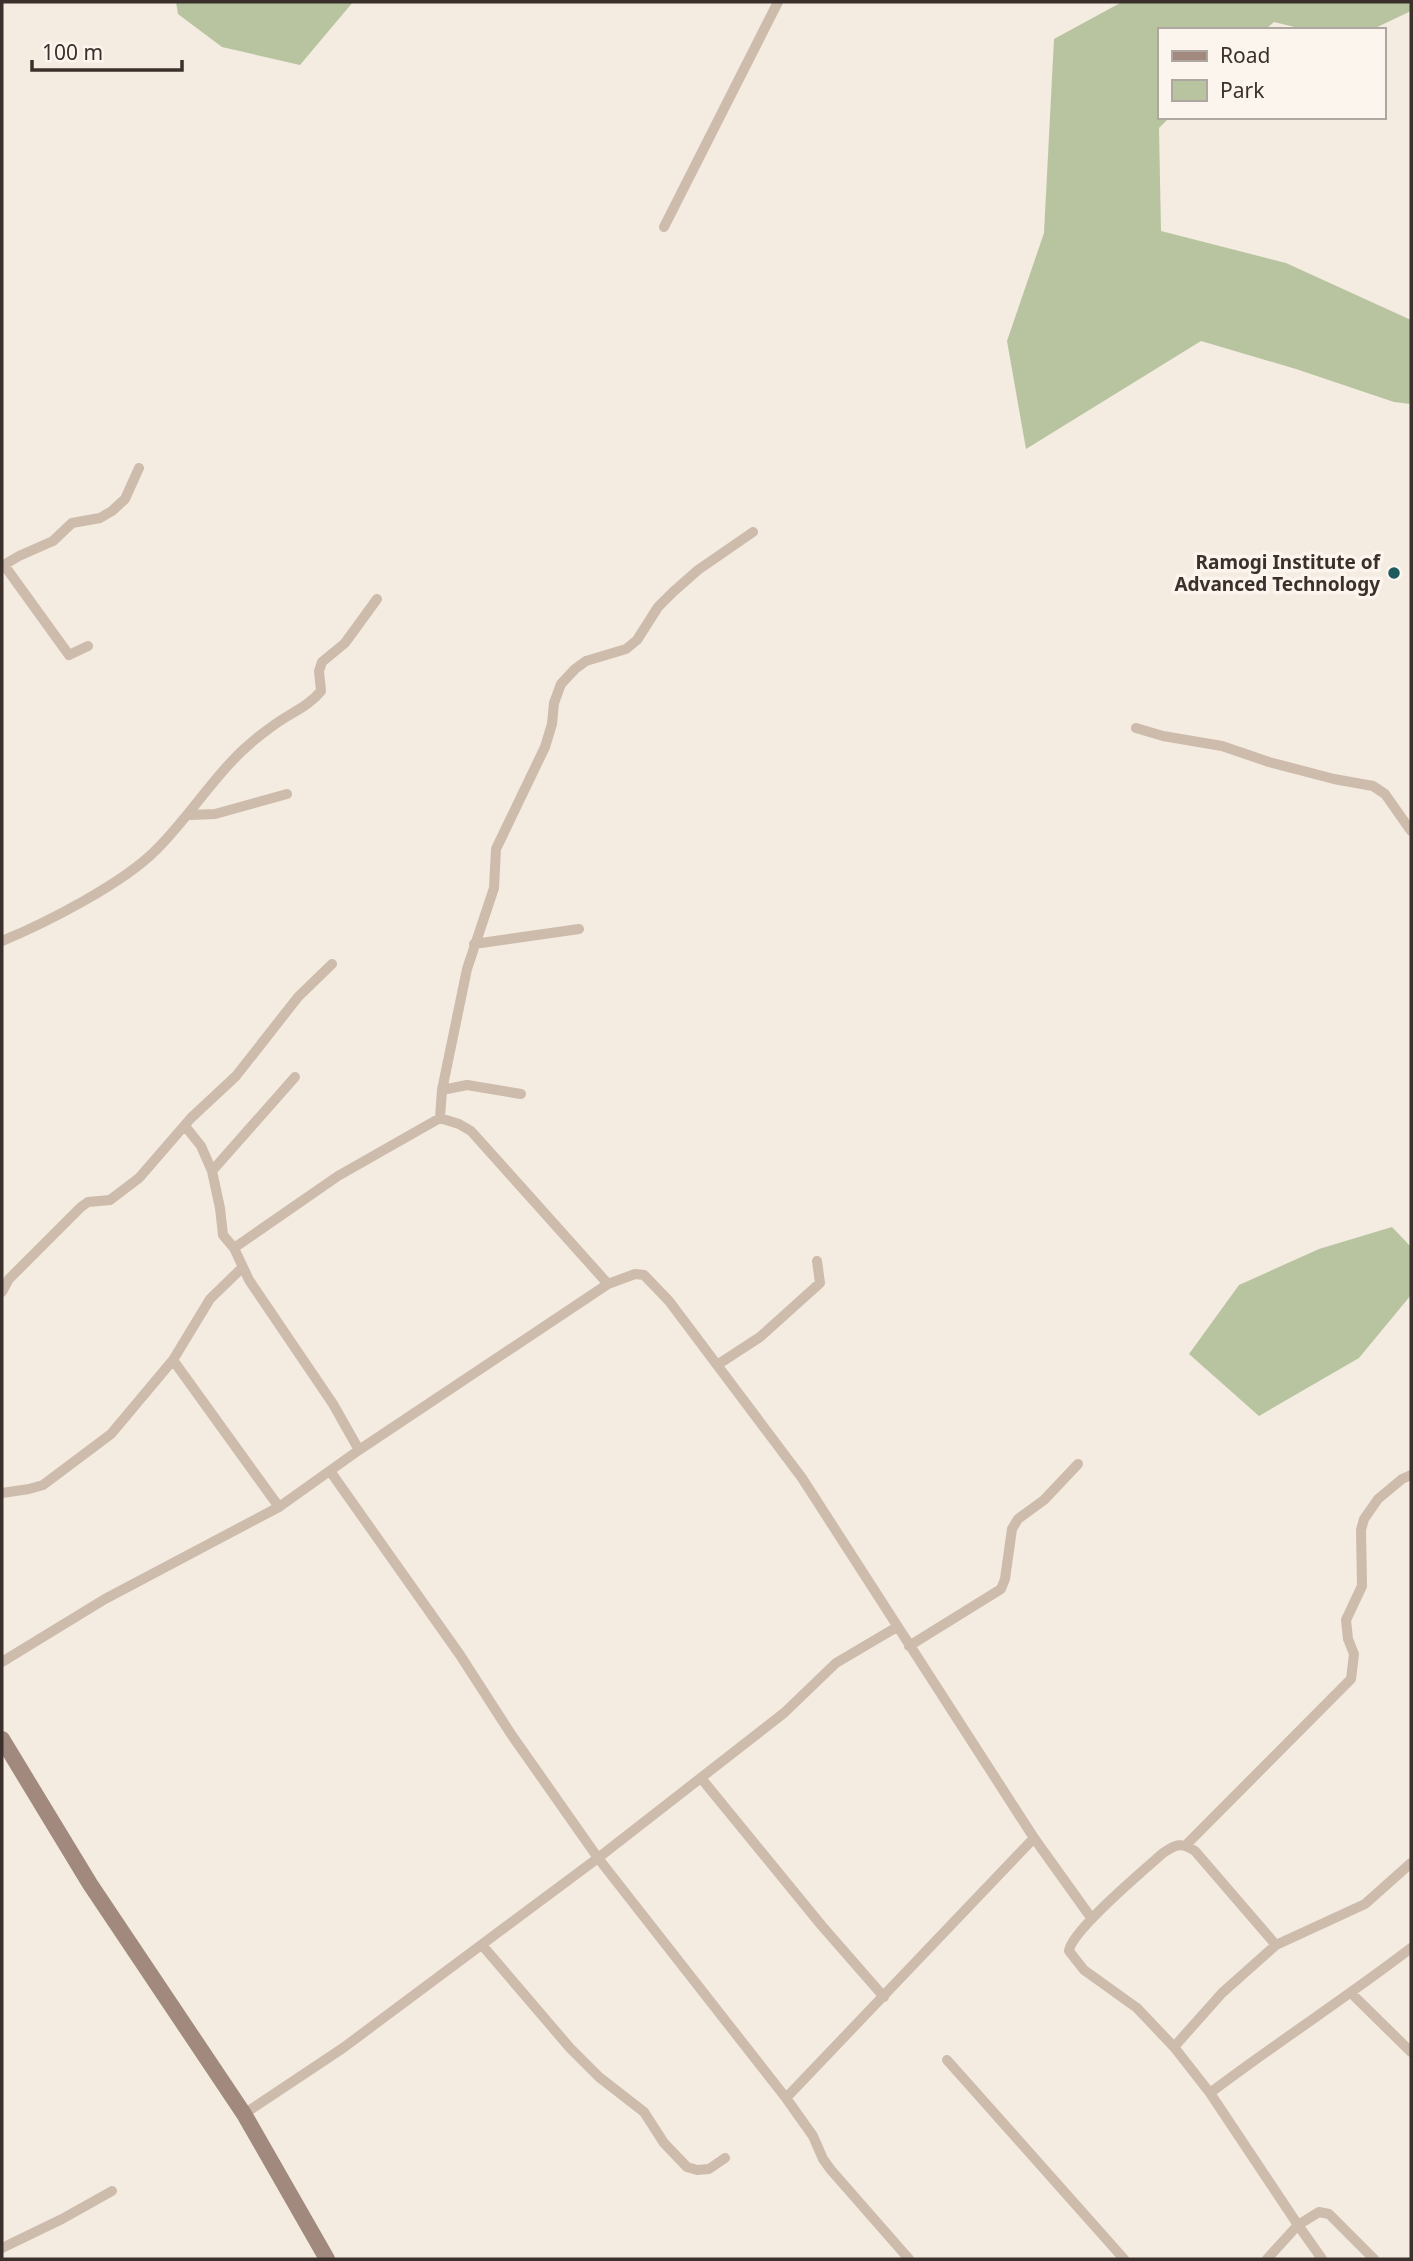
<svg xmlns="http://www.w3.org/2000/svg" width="1413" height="2261" font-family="'Noto Sans',sans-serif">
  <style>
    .green { fill: #b8c4a0 }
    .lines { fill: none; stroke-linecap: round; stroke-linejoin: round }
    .minor { stroke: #cdbbac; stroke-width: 10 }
    .secondary { stroke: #a18a7d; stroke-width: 16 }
    .poi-dot { fill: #1f5a5e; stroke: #fbf5ee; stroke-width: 2.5 }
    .labels { text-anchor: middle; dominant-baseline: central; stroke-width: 7; stroke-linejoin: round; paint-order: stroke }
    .poi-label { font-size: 19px; font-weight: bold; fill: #3b302b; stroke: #fbf5ee; text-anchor: end }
  </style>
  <rect width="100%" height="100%" fill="#f4ebe1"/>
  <path class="green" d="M176,2H353L300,65L222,47L178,14Z
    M1122,2H1411V11L1371,30H1307L1274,22L1265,30H1159V117H1170L1159,128L1161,231L1286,263L1411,320V404L1394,402L1296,369L1201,341L1026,449L1007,341L1044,233L1054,39Z
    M1392,1227L1411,1247V1295L1359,1358L1259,1416L1189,1354L1239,1285L1319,1249Z"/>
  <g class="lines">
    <path class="minor" d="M664,227L778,2
      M4,565L69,655L88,646
      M2,566L19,556L53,541L72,523L100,518L112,511L125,499L139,468
      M1136,728L1163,736L1222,746L1269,762L1334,779L1373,786L1385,794L1411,831
      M190,815L215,814L287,794
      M2,941C46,923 124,883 157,849C185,821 207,787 233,760C245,747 260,735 274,725C290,713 308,707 321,691L319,671L322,662L345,643L377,599
      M474,944L579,929
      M442,1090L467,1085L521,1094
      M440,1118L442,1090L467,969L494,888L496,849L545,747L552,724L554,703L561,684L575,669L586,661L626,649L637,640L658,607L673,592L698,570L753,532
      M185,1126L201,1146L212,1171L220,1208L223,1235L234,1248L249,1280L333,1404L359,1450
      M212,1171L295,1077
      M234,1248L338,1176L440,1118L459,1124L471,1131L608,1284
      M2,1292L9,1279L81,1207L88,1202L110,1200L139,1178L191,1118L236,1076L298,997L332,964
      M173,1360L279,1507
      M717,1365L760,1337L820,1283L817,1261
      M330,1471L460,1655L511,1734L598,1858L786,2098L813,2136L823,2159L831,2170L909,2259
      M2,1493L29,1489L43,1485L111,1434L173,1360L210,1299L243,1267
      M909,1646L1001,1589L1005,1579L1012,1529L1018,1519L1044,1500L1078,1464
      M2,1662L105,1599L279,1507L359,1450L608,1284L635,1274L644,1275L669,1301L802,1478L1034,1838L1092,1919
      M701,1778L822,1926L884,1997
      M1186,1845L1351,1679L1354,1654L1348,1639L1346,1620L1362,1586L1361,1530L1364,1519L1378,1499L1402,1479L1411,1475
      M482,1945L570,2048L599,2077L644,2112L664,2143L687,2167L697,2170L709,2169L725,2158
      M1352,1994L1411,2052
      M1174,2047L1222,1993L1276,1945L1365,1904L1411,1863
      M947,2060L1124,2259
      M1210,2093C1276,2043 1346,1998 1411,1948
      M786,2098L1034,1838
      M244,2114L343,2048L598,1858L784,1713L836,1663L897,1627
      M2,2248L62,2219L112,2191
      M1267,2259L1298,2225L1210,2093L1174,2047L1137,2008L1084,1970L1069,1951C1071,1931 1145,1869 1163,1853C1176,1844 1182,1842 1195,1851L1276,1945
      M1322,2259L1298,2225L1319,2212L1329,2214L1374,2259"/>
    <path class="secondary" d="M2,1739L90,1884L244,2114L327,2259"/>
  </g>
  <circle class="poi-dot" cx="1394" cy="573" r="7"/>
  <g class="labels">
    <g class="poi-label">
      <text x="1380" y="562">Ramogi Institute of<tspan x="1380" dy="22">Advanced Technology</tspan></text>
    </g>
  </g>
  <rect width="1413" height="2261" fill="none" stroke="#3b302b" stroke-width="7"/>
  <rect x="1158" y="28" width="228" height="91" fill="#fbf5ee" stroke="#aea6a0" stroke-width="2"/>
  <rect x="1172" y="51" width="35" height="10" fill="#a18a7d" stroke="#aea6a0" stroke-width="2"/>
  <text x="1220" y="63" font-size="21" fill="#3b302b">Road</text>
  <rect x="1172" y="80" width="35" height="21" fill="#b8c4a0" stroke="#aea6a0" stroke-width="2"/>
  <text x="1220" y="98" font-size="21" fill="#3b302b">Park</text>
  <path d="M32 60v10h150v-10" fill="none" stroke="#3b302b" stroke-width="3.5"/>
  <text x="42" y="60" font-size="21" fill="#3b302b" stroke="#fbf5ee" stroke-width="5" paint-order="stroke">100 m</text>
</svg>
